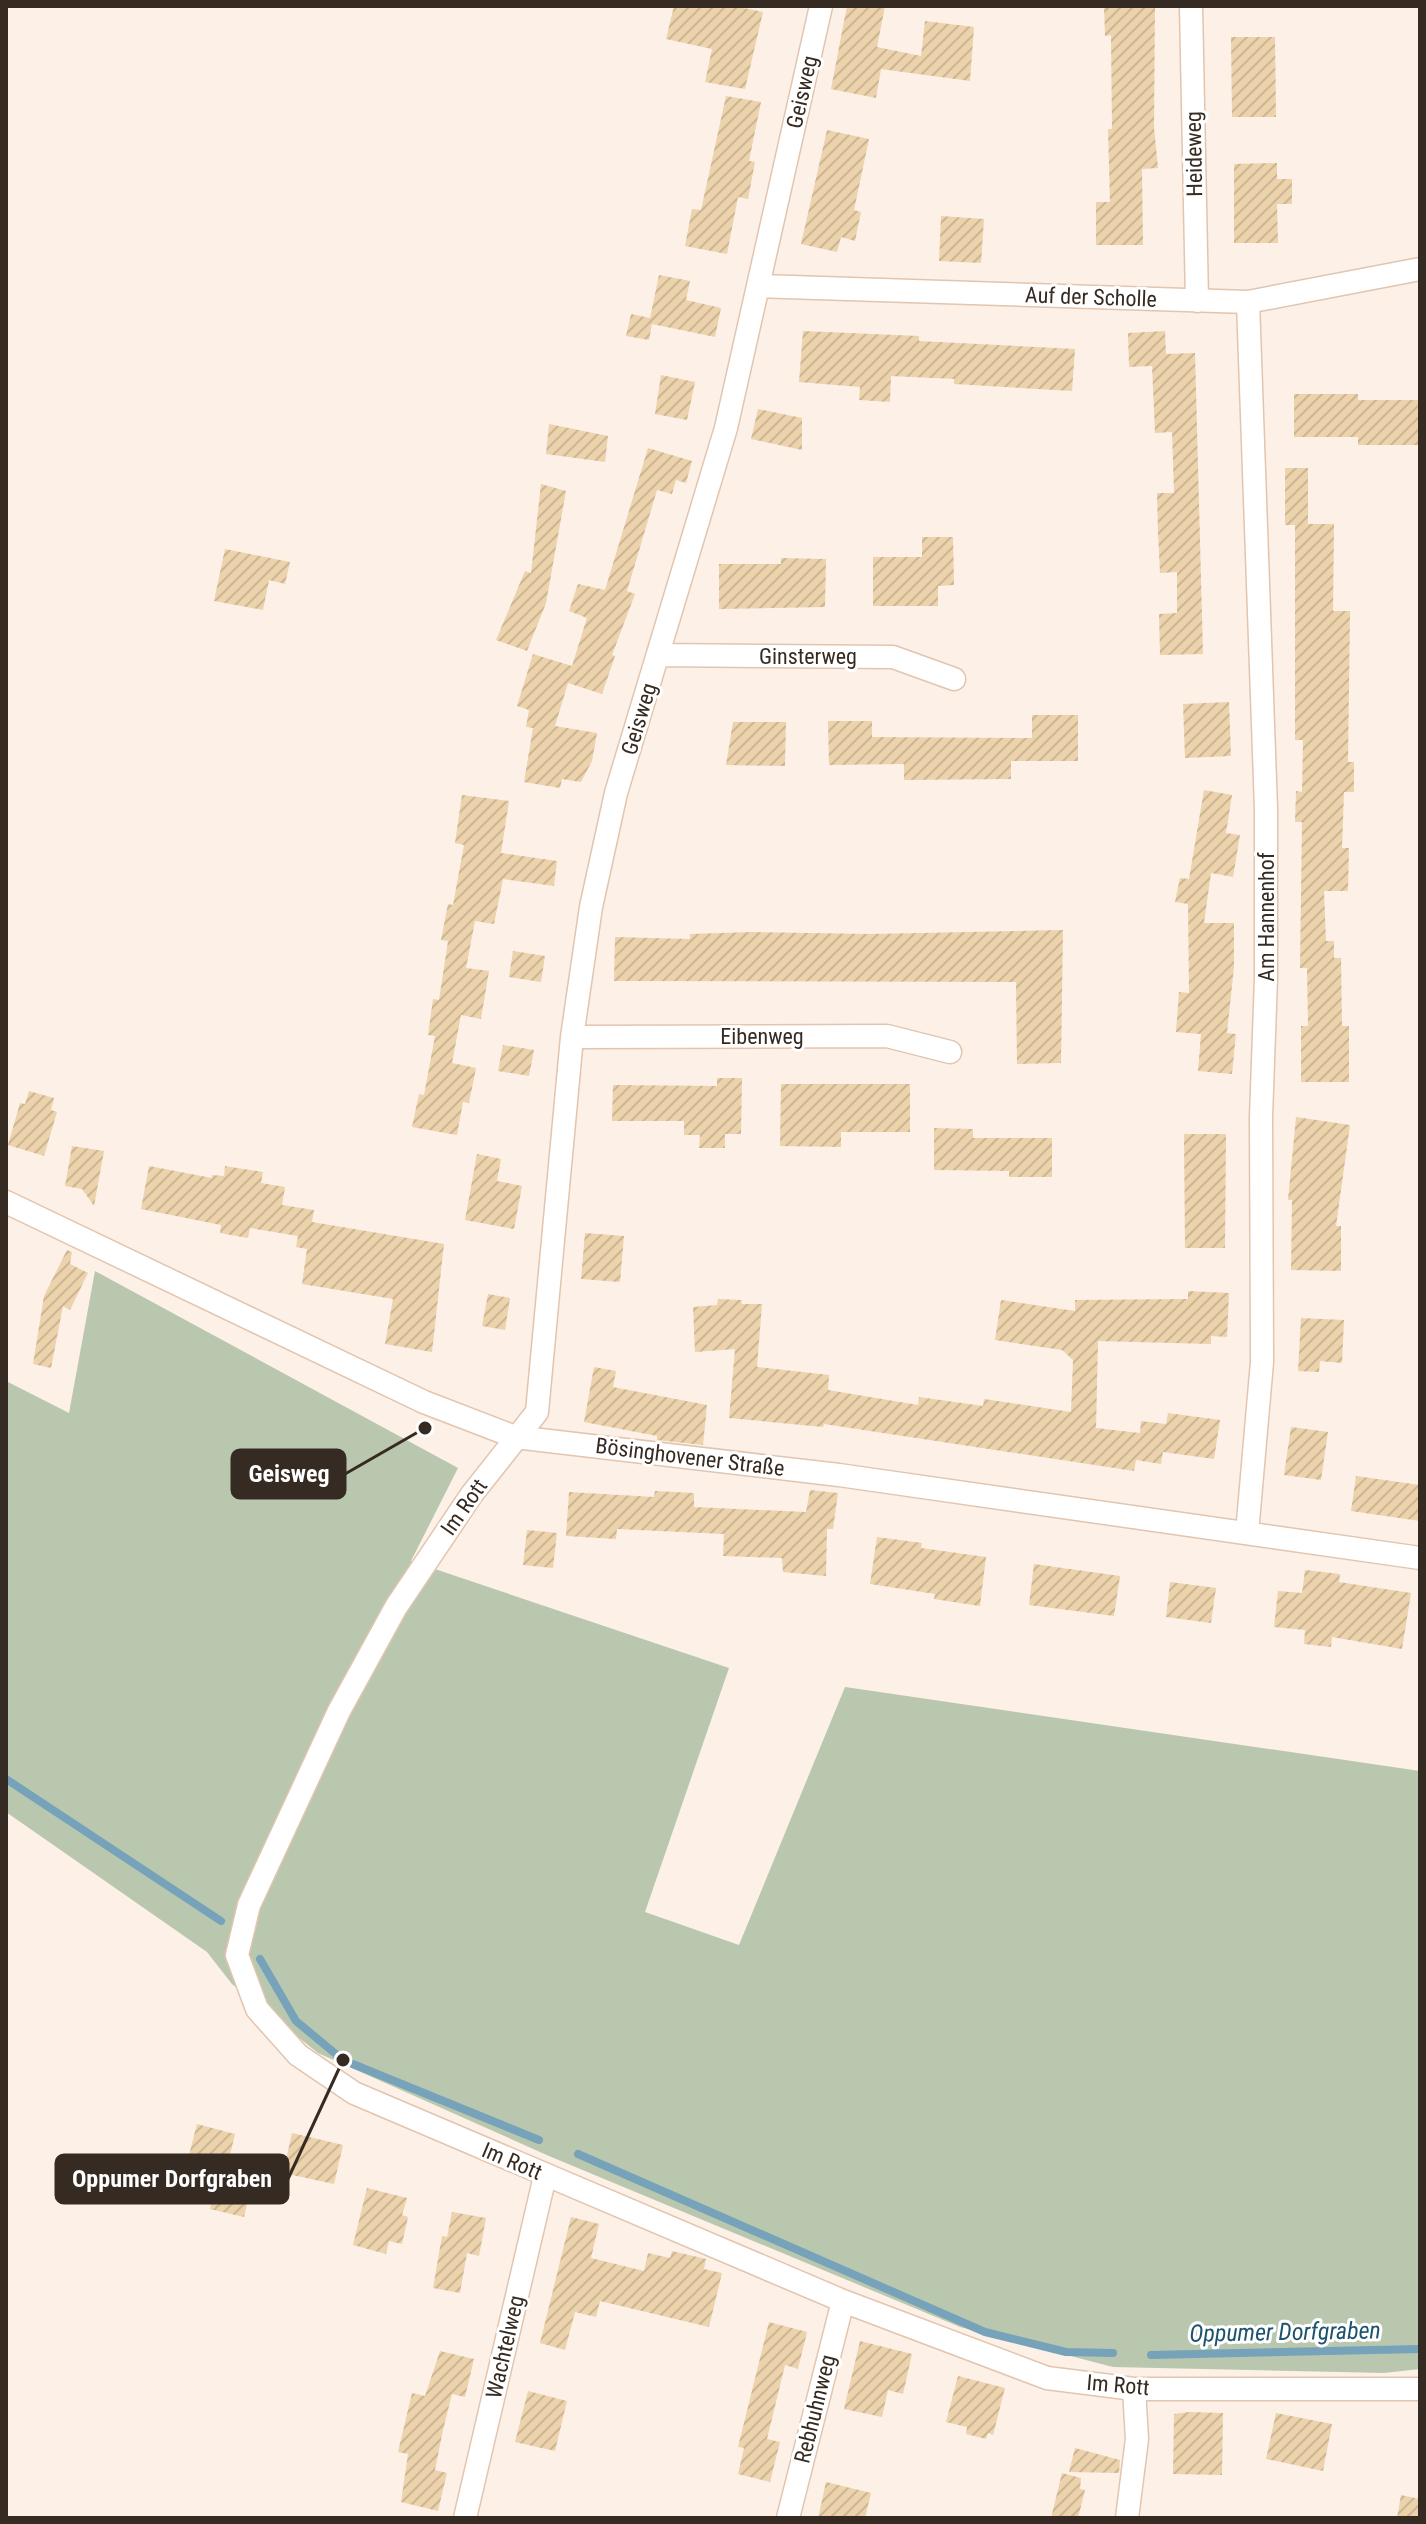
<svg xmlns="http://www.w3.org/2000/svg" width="1426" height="2524" font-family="'Roboto Condensed',sans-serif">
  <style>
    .grass { fill: #b9c7ae }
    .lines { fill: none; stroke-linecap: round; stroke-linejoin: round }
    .stream { stroke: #76a2ba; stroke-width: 8 }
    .building { fill: url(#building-hatch) }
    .minor-casing { stroke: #e2c5af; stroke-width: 25 }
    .minor { stroke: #fff; stroke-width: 22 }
    .labels { text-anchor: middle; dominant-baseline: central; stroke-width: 6; stroke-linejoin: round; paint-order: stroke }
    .street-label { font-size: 22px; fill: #362b22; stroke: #fff }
    .water-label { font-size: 24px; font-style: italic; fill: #1c536d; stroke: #fff }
    .leader { fill: none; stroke: #362b22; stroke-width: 3 }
    .callout-dot { fill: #362b22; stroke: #fff; stroke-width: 3 }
    .callout { fill: #362b22; stroke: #362b22; stroke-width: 3 }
    .callout-label { font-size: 24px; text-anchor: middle; font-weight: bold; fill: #fff }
  </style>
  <defs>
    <pattern id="building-hatch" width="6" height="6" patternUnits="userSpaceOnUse" patternTransform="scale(2)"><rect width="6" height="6" fill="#ecd3ac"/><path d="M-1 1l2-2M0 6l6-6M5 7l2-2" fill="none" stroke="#cbb594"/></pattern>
  </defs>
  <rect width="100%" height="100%" fill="#fcf0e7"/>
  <path class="grass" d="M95,1271L458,1468L411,1561L729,1668L645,1912L739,1945L845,1687L1420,1771V2369L1384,2373L1113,2367L960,2327L549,2156L318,2053L232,1984L207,1952L6,1812V1381L69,1413Z"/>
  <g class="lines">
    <path class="stream" d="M6,1779L221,1921
      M260,1959L296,2021L343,2060L539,2140
      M578,2154L985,2332L1066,2352L1113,2353
      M1151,2355L1420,2349"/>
  </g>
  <path class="building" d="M674,6H734L763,12L745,89L705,82L712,49L666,39Z
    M847,6H885L877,47L921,56L925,21L974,27L970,81L881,69L876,98L831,89Z
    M1104,6H1155L1154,128L1158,168L1142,169L1143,245H1096V202H1110L1108,129H1112L1111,35L1105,36Z
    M1231,37H1275L1276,117H1232Z
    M726,96L761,102L749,161L755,162L748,199L738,197L727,254L685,246L692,209L701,210Z
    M827,130L869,139L854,210L861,212L855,241L841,237L837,252L801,244Z
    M1277,163V179H1292V204H1277L1278,243H1234V164Z
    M941,216L984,219L981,263L939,261Z
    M659,275L690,281L686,300L721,308L715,337L652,324L649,340L626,336L631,314L650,318Z
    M803,331L919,336V341L1075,349L1072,391L954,384V379L891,376L890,402L859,400L860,387L799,382Z
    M1165,331L1166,354L1195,353L1203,654L1160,655L1159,614L1177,613V572L1160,573L1158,532L1157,493H1174L1172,432L1155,433L1152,366L1129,367L1128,333Z
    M661,375L695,382L687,420L655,414Z
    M1294,394H1358V400H1420V445H1358V437H1294Z
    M758,409L802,418V450L751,439Z
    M549,424L608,436L605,462L546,454Z
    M648,448L692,461L686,483L676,480L672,494L657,490L627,591L635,594L612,655L615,656L602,694L568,683L555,726L597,733L592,761L581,782L562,779L560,788L524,782L533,728L526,727L529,710L517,706L533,654L572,666L587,618L569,611L578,584L605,590Z
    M1285,468H1308V524H1334L1333,611H1350L1348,762H1354V792H1344L1342,848H1349L1348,891H1324L1326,941H1334V958H1341L1342,1026H1349V1082H1301V1026H1308L1307,968H1300L1302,822H1295L1296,791L1302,792L1303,740H1295V525H1285Z
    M541,484L566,491L546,603L527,651L496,640L525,571L531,573Z
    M922,537H953L954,585L938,586V606H873V557H922Z
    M225,549L290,562L285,584L269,580L263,610L214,601Z
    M781,558L826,559L825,607L719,609V564H781Z
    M1229,702L1231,756L1185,758L1183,704Z
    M1032,715H1078V761H1011V779L904,780V764L829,765L828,721H872V737L1032,738Z
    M733,722H786L785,766L726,765Z
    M1204,790L1232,795L1226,833L1240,835L1233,877L1211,873L1204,923H1234V967L1227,1033L1236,1034L1232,1074L1198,1071L1201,1034L1176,1032L1179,992L1189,993L1188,904L1175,902L1180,878L1189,879Z
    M462,795L509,801L501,853L557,861L554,886L503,879L494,924L475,921L466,968L489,971L481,1019L461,1015L452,1063L476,1068L469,1103L463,1102L457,1135L412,1127L419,1094L424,1095L435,1036L428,1035L433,999L439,1000L448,941L441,940L448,904L453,905L464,845L455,843Z
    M1063,930L1061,1063L1017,1064L1016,982L614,981L615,937L690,939V934L752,932L871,934Z
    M513,951L545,956L541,982L509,977Z
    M503,1045L534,1050L529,1076L498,1071Z
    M717,1078H742L741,1134H725V1148H699L700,1135H684V1121H612L613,1085L717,1086Z
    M781,1084H910V1132H841V1147L780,1146Z
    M29,1091L54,1098L51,1110L57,1112L44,1156L8,1145L20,1103L25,1104Z
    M1296,1117L1350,1125L1336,1226H1341V1271L1291,1270L1292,1200H1288Z
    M934,1128L973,1129V1138H1052V1177H1009V1171L934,1170Z
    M1184,1134H1226L1225,1248H1185Z
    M72,1146L104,1151L94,1206L82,1189L65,1186Z
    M477,1154L501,1159L497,1181L522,1186L514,1229L465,1220Z
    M149,1166L212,1178V1175L224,1176L225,1166L263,1172L261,1183L285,1187L282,1205L314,1210L312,1222L444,1244L432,1352L385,1344L393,1299L302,1284L307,1249L296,1247L298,1236L250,1228L248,1238L220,1233L221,1225L141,1209Z
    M585,1233L624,1236L620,1282L581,1279Z
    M67,1250L72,1252L70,1264L88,1273L70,1310L63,1306L51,1368L33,1364L44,1296Z
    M1188,1291L1229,1293L1227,1337L1211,1336V1344L1098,1341L1096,1428L1140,1433L1141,1421L1166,1424L1168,1413L1220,1420L1214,1459L1163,1452L1161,1464L1136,1460L1134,1471L824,1424L823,1427L729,1418L735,1349L695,1352L693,1307L717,1305L718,1299L741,1300L742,1304H762L757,1367L829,1375L828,1390L918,1405L919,1397L983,1406L984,1399L1071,1412L1073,1360L1062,1350L995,1340L1001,1300L1075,1311V1300L1188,1299Z
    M488,1294L510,1298L505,1330L482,1326Z
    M1301,1318L1344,1320L1342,1363L1320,1361L1319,1372L1298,1371Z
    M594,1367L616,1371L613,1387L707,1405L703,1445L657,1440V1436L584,1422Z
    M1291,1427L1328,1432L1321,1480L1284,1475Z
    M1356,1476L1420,1485V1521L1351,1511Z
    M810,1490L838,1493L833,1529H827L826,1576L783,1572L782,1558L723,1556L724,1534L617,1529L616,1539L566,1536L569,1492L654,1497L655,1491L694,1493V1507L806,1512Z
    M527,1530L557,1533L553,1568L523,1565Z
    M877,1537L922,1543L921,1548L986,1557L980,1606L934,1599L935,1594L870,1584Z
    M1034,1564L1120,1576L1114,1616L1029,1605Z
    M1305,1570L1340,1574L1339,1582L1411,1593L1402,1649L1332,1637L1331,1647L1304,1644L1305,1630L1274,1627L1278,1591L1302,1593Z
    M1170,1582L1216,1588L1211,1623L1166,1617Z
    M197,2124L235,2134L230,2155L257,2162L244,2217L210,2209L219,2171L187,2163Z
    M292,2133L343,2145L334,2184L283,2173Z
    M367,2188L407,2198L402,2215L408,2217L402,2244L389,2241L386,2254L353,2245Z
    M452,2212L486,2218L479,2256L467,2253L460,2293L433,2288L442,2236L447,2237Z
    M571,2217L599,2224L591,2258L644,2271L648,2253L670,2258L672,2251L706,2259L704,2269L722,2273L709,2327L600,2301L596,2317L575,2312L565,2350L540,2343Z
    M769,2322L807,2332L798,2369L785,2365L767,2439L780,2442L770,2482L738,2474L744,2448L738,2447Z
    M860,2341L912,2354L903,2394L888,2390L882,2417L844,2409Z
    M440,2351L474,2359L465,2397L452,2394L443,2430L435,2470L447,2473L438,2511L401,2502L408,2454L398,2452L412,2393L425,2396Z
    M958,2376L1005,2388L993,2435L988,2433L986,2439L966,2434L967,2427L946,2422Z
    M528,2391L567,2401L555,2451L515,2442Z
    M1189,2412L1223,2413L1222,2475L1173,2474L1174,2414Z
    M1276,2413L1332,2424L1323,2471L1266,2459Z
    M1075,2448L1120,2460L1119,2473L1069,2472Z
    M1062,2473L1081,2478L1080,2489L1085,2490L1078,2518H1051Z
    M826,2482L871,2493L865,2518H818Z
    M1401,2495L1420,2499V2518H1397Z"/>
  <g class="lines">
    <defs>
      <path id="minor" d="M821,6L726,428L616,793L591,907L572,1037L537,1412L472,1494L396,1607L339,1711L249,1905L237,1955L257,2009L298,2055L354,2093L843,2301L1047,2378L1134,2389H1420
        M1191,6L1197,301
        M758,286L1248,302L1420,269
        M658,655L893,657L954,679
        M572,1037L887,1036L950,1052
        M6,1202L424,1402L515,1437L839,1475L1420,1558
        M1247,1533L1262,1362L1261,1117L1266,978V809L1248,302
        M465,2518L545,2176
        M788,2518L843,2301
        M1127,2518L1137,2439L1134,2389"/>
    </defs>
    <use href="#minor" class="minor-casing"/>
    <use href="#minor" class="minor"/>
  </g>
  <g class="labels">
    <g class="street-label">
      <text transform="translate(802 92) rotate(-77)">Geisweg</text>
      <text transform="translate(1194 154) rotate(-91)">Heideweg</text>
      <text transform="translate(1091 297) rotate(2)">Auf der Scholle</text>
      <text x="808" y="656">Ginsterweg</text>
      <text transform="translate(639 719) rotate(-73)">Geisweg</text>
      <text transform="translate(1266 917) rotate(-90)">Am Hannenhof</text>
      <text x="762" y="1036">Eibenweg</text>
      <text transform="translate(690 1457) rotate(7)">Bösinghovener Straße</text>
      <text transform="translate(464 1507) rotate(-55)">Im Rott</text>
      <text transform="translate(512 2161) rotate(23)">Im Rott</text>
      <text transform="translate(505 2347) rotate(-77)">Wachtelweg</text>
      <text transform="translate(1118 2385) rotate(5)">Im Rott</text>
      <text transform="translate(815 2409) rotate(-76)">Rebhuhnweg</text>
    </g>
    <g class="water-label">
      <text transform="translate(1285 2332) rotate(-1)">Oppumer Dorfgraben</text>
    </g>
  </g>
  <path class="leader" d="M425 1428L345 1474M343 2060L288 2179"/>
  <g class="callout-dot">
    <circle cx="425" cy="1428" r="8"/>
    <circle cx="343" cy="2060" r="8"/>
  </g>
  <g class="callout">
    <rect x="232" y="1450" width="113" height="48" rx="8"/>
    <rect x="56" y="2155" width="232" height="48" rx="8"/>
  </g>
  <g class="callout-label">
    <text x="289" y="1482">Geisweg</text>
    <text x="172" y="2187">Oppumer Dorfgraben</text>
  </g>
  <rect width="1426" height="2524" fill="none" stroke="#362b22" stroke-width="16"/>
</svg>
